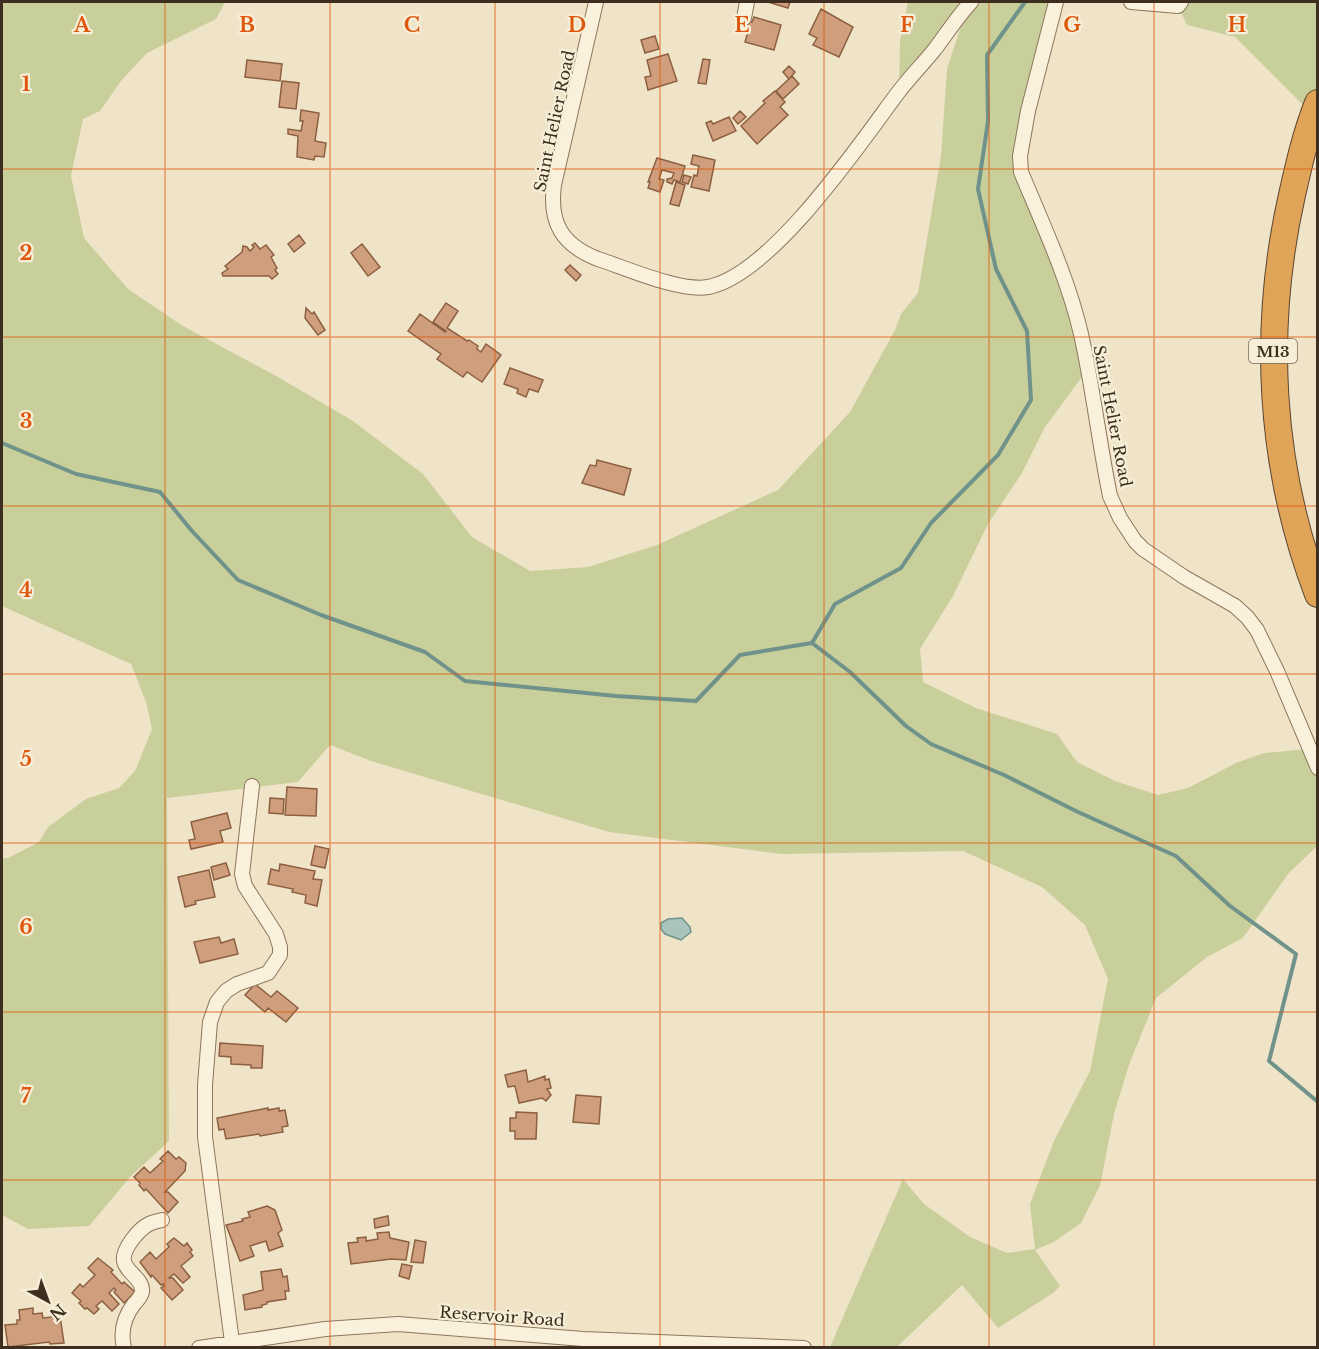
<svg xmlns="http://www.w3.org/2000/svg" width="1319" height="1349" font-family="'Libre Baskerville',serif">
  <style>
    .green { fill: #c9cf9b }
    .water { fill: #a9c4bc; stroke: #6f938a; stroke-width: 1.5 }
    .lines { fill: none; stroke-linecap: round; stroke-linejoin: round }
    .stream { stroke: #6f938a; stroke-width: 4 }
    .building { fill: #cf9f7d; stroke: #8d5f41; stroke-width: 1.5 }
    .street-casing { stroke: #8d765c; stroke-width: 16 }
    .highway-casing { stroke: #5b4430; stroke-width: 28 }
    .street { stroke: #faf1dc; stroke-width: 14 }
    .highway { stroke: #e0a458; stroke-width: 26 }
    .grid { fill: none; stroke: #df570d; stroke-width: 1.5; stroke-opacity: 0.55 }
    .labels { text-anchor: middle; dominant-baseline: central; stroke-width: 4.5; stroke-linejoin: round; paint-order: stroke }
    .shield { fill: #f7eed8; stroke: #756857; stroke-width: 1.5 }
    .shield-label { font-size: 15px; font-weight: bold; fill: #3d2e20 }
    .street-label { font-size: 16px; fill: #3d2e20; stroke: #f7eed8 }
    .grid-label { font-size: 20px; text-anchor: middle; font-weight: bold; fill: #df570d; stroke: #f7eed8; stroke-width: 4.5; stroke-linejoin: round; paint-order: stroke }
  </style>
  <rect width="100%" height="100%" fill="#f0e4c8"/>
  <path class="green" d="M2,2H225L216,19L147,53L121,81L100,111L83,119L71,176L84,238L128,289L183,326L278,377L353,421L423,474L472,537L530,571L588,567L657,545L778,490L850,412L895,330L901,314L918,293L941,156L947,69L967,8L899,91L900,41L908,2H1056L1020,156L1050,241L1087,370L1045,427L1022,473L988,524L953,596L920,649L923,682L976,708L1057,734L1077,762L1115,781L1158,795L1188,788L1236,763L1264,753L1310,749L1317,768V846L1288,874L1243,938L1207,957L1156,998L1129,1065L1114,1114L1100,1186L1081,1223L1054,1242L1035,1250L1060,1286L1053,1293L998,1328L962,1285L897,1347H830L903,1179L924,1204L970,1237L1007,1253L1035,1249L1030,1204L1054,1141L1090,1071L1108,979L1085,925L1042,887L963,851L781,854L609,832L371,761L330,745L298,782L167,798L169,1141L131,1176L89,1226L28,1229L2,1215V858H8L39,842L48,827L86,799L119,788L135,771L152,729L146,702L131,664L2,606Z
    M1181,2H1317L1318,103L1313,115L1235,37L1187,25L1178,6Z"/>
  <path class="water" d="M682,918L690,927L691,932L681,940L665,934L661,929V923L668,919Z"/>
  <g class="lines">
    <path class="stream" d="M2,443L76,474L160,492L192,531L238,580L321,615L425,652L465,681L616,696L696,701L740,655L812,643L850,672L906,726L931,744L1004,775L1078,812L1176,856L1230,906L1296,954L1269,1061L1318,1102
      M812,643L835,604L901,568L931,523L998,455L1031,400L1027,331L996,269L978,189L988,121L987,55L1025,2"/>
  </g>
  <path class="building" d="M768,2H790L788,8Z
    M821,9L853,27L839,57L813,45L817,38L809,34Z
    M754,17L781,25L774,50L745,42L749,29L746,28L748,21L752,22Z
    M655,36L659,49L645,53L641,40Z
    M668,54L677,81L648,90L645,77L651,76L647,60Z
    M703,59L710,60L706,84L698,83Z
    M247,60L282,64L280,81L245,77Z
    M789,66L795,72L789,79L783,72Z
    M792,76L799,84L783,99L776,91Z
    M282,81L299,83L296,109L279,107Z
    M775,91L785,102L780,107L788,115L757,144L741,126L765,103L763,101Z
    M301,110L319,113L315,141L326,143L324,157L315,156L314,160L297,157L298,136L288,134V129L301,131L303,121H300Z
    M740,111L746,117L738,124L733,118Z
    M729,117L736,131L713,141L706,123L711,121L713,124Z
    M693,155L715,160L709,191L691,187L694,175L697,176L699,166L691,164Z
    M657,158L685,166L680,182L674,180L672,184L667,182V179L672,178L674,173L662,170L659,179L664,180L660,192L648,188L650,182H648Z
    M684,175L691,177L688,184L682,182Z
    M676,182L685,185L679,206L670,204Z
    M299,235L305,243L294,252L288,244Z
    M255,243L260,249L266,245L274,255L271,257L277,268L275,270L278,274L272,279L269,276H223L222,273L228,269L225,266L242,252L243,246L247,247L250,251L254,247L252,245Z
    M362,244L380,267L368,276L351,253Z
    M570,265L581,275L576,281L565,270Z
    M446,303L458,311L447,328L467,341L469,340L478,346L477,349L481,352L486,344L501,355L482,382L467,372L463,377L437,359L441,354L408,331L420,314L445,332L446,331L433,322Z
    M306,308L312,314L314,312L325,330L318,335L305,318Z
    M510,368L543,380L538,392L529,389L526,397L517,393L518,389L504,384Z
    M597,460L631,469L624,495L582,483L590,465L596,466Z
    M287,787L317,789L316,816L285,815Z
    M270,798L284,799L283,814L269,813Z
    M227,813L231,828L220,831L223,842L191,849L189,840L195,839L191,822Z
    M315,846L329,849L325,868L311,865Z
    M226,863L230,875L214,880L211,867Z
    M280,864L315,871L313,879L322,880L317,906L305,903L306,895L292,892L293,889L268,884L271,869L279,871Z
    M209,870L215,897L195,901L196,904L185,907L178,877Z
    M219,937L221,943L234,939L238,954L200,963L194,942Z
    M255,984L271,997L277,991L298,1008L286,1022L268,1008L265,1012L245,995Z
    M220,1043L263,1046L262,1068H251V1065L231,1064V1057L219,1056Z
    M526,1070L528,1082L545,1076V1080L549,1079L551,1088L547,1089L551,1095L546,1101L542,1098L519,1103L515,1086L508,1087L505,1075Z
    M576,1095L601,1097L599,1124L573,1122Z
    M268,1108V1110L279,1108V1111L285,1110L288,1126L282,1127L283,1132L260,1136L259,1134L226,1139L224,1129L219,1130L217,1118Z
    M516,1112L537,1113L536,1139H515V1131H510V1118H516Z
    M168,1151L176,1159L179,1157L186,1163L185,1171L165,1192H168L178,1202L168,1213L146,1189L144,1191L139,1185L140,1183L134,1177L144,1167L150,1173L163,1161L160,1159Z
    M267,1206L275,1210L282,1230L278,1233L283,1246L269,1251L266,1241L250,1246L254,1256L240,1261L226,1225L243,1221L242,1219L250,1217L248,1212Z
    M388,1216L389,1225L375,1228L374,1219Z
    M389,1232L390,1238L409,1242L406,1260L391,1259L351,1264L348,1243L358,1242L357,1238L366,1237V1241L378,1239L377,1233Z
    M174,1238L184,1246L187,1243L192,1250L190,1252L193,1256L181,1266L190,1277L183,1283L174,1274L169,1278H173L183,1290L172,1300L161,1288L164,1286L163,1284L161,1285L152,1275L151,1277L140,1262L150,1252L156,1259L169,1247L167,1244Z
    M415,1240L426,1242L423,1263L411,1262Z
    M98,1258L113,1270L111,1272L122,1284L124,1282L135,1292L124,1303L114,1292L116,1290L114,1288L109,1293L119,1304L112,1311L102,1301L96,1306L99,1309L94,1314L87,1308L85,1309L79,1303L81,1301L72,1293L80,1284L83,1287L95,1275L88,1268Z
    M402,1264L412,1266L409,1279L399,1276Z
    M281,1269L283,1277L287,1276L289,1291H285L286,1299L267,1302V1304L262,1305V1307L245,1310L243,1295L263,1290L261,1272Z
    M33,1308V1314L42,1313L43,1318L60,1316L64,1343L50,1344L49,1342L8,1347L5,1325L17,1324V1320H20L19,1310Z"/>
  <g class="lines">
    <defs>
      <path id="street" d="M596,2L554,185C549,223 562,245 598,259C626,268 680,292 708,287C771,275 859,145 897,94C909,78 923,64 935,49C947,33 958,16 971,2
        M1056,2L1028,111L1020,156L1021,172C1043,225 1068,278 1081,334C1093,388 1099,442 1110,496L1120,518L1135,541L1143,549L1184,577L1235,606L1247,617L1257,630L1277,671L1318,768
        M1131,2L1178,6L1181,2
        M744,18L747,2
        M232,1342L205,1137V1085L210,1022L217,1002L226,991L237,984L268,973L280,955V947L276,934L245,886L242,874L252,786
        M124,1348C120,1331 124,1317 134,1304C137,1301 141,1297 142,1292C144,1279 126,1273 124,1261C122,1249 139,1229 149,1224C153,1222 158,1221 162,1220
        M199,1348L325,1329L398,1324L583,1339L804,1348"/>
      <path id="highway" d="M1318,103C1306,133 1299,164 1292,195C1262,328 1269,466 1318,594"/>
    </defs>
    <use href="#street" class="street-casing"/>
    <use href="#highway" class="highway-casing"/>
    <use href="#street" class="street"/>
    <use href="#highway" class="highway"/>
  </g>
  <path class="grid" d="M165,2V1348M330,2V1348M495,2V1348M660,2V1348M824,2V1348M989,2V1348M1154,2V1348M2,169H1318M2,337H1318M2,506H1318M2,674H1318M2,843H1318M2,1012H1318M2,1180H1318"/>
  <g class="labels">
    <rect class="shield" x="1249" y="339" width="48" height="24" rx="4.5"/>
    <g class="shield-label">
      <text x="1273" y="351">M13</text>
    </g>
    <g class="street-label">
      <text transform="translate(554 121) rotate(-78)">Saint Helier Road</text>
      <text transform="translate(1113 416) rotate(79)">Saint Helier Road</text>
      <text transform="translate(502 1316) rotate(4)">Reservoir Road</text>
    </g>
  </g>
  <g class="grid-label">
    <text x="82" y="32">A</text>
    <text x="247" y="32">B</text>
    <text x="412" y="32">C</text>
    <text x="577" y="32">D</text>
    <text x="742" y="32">E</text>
    <text x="907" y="32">F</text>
    <text x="1072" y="32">G</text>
    <text x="1237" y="32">H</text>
    <text x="26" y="91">1</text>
    <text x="26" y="260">2</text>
    <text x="26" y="428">3</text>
    <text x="26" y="597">4</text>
    <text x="26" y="766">5</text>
    <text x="26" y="934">6</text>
    <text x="26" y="1103">7</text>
  </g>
  <rect width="1319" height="1349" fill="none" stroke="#3d2e20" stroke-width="6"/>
  <g transform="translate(48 1301) rotate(139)" stroke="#f7eed8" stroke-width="4.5" paint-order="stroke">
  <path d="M0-4.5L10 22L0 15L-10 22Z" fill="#3d2e20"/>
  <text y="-9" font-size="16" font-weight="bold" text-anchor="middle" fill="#3d2e20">N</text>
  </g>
</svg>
